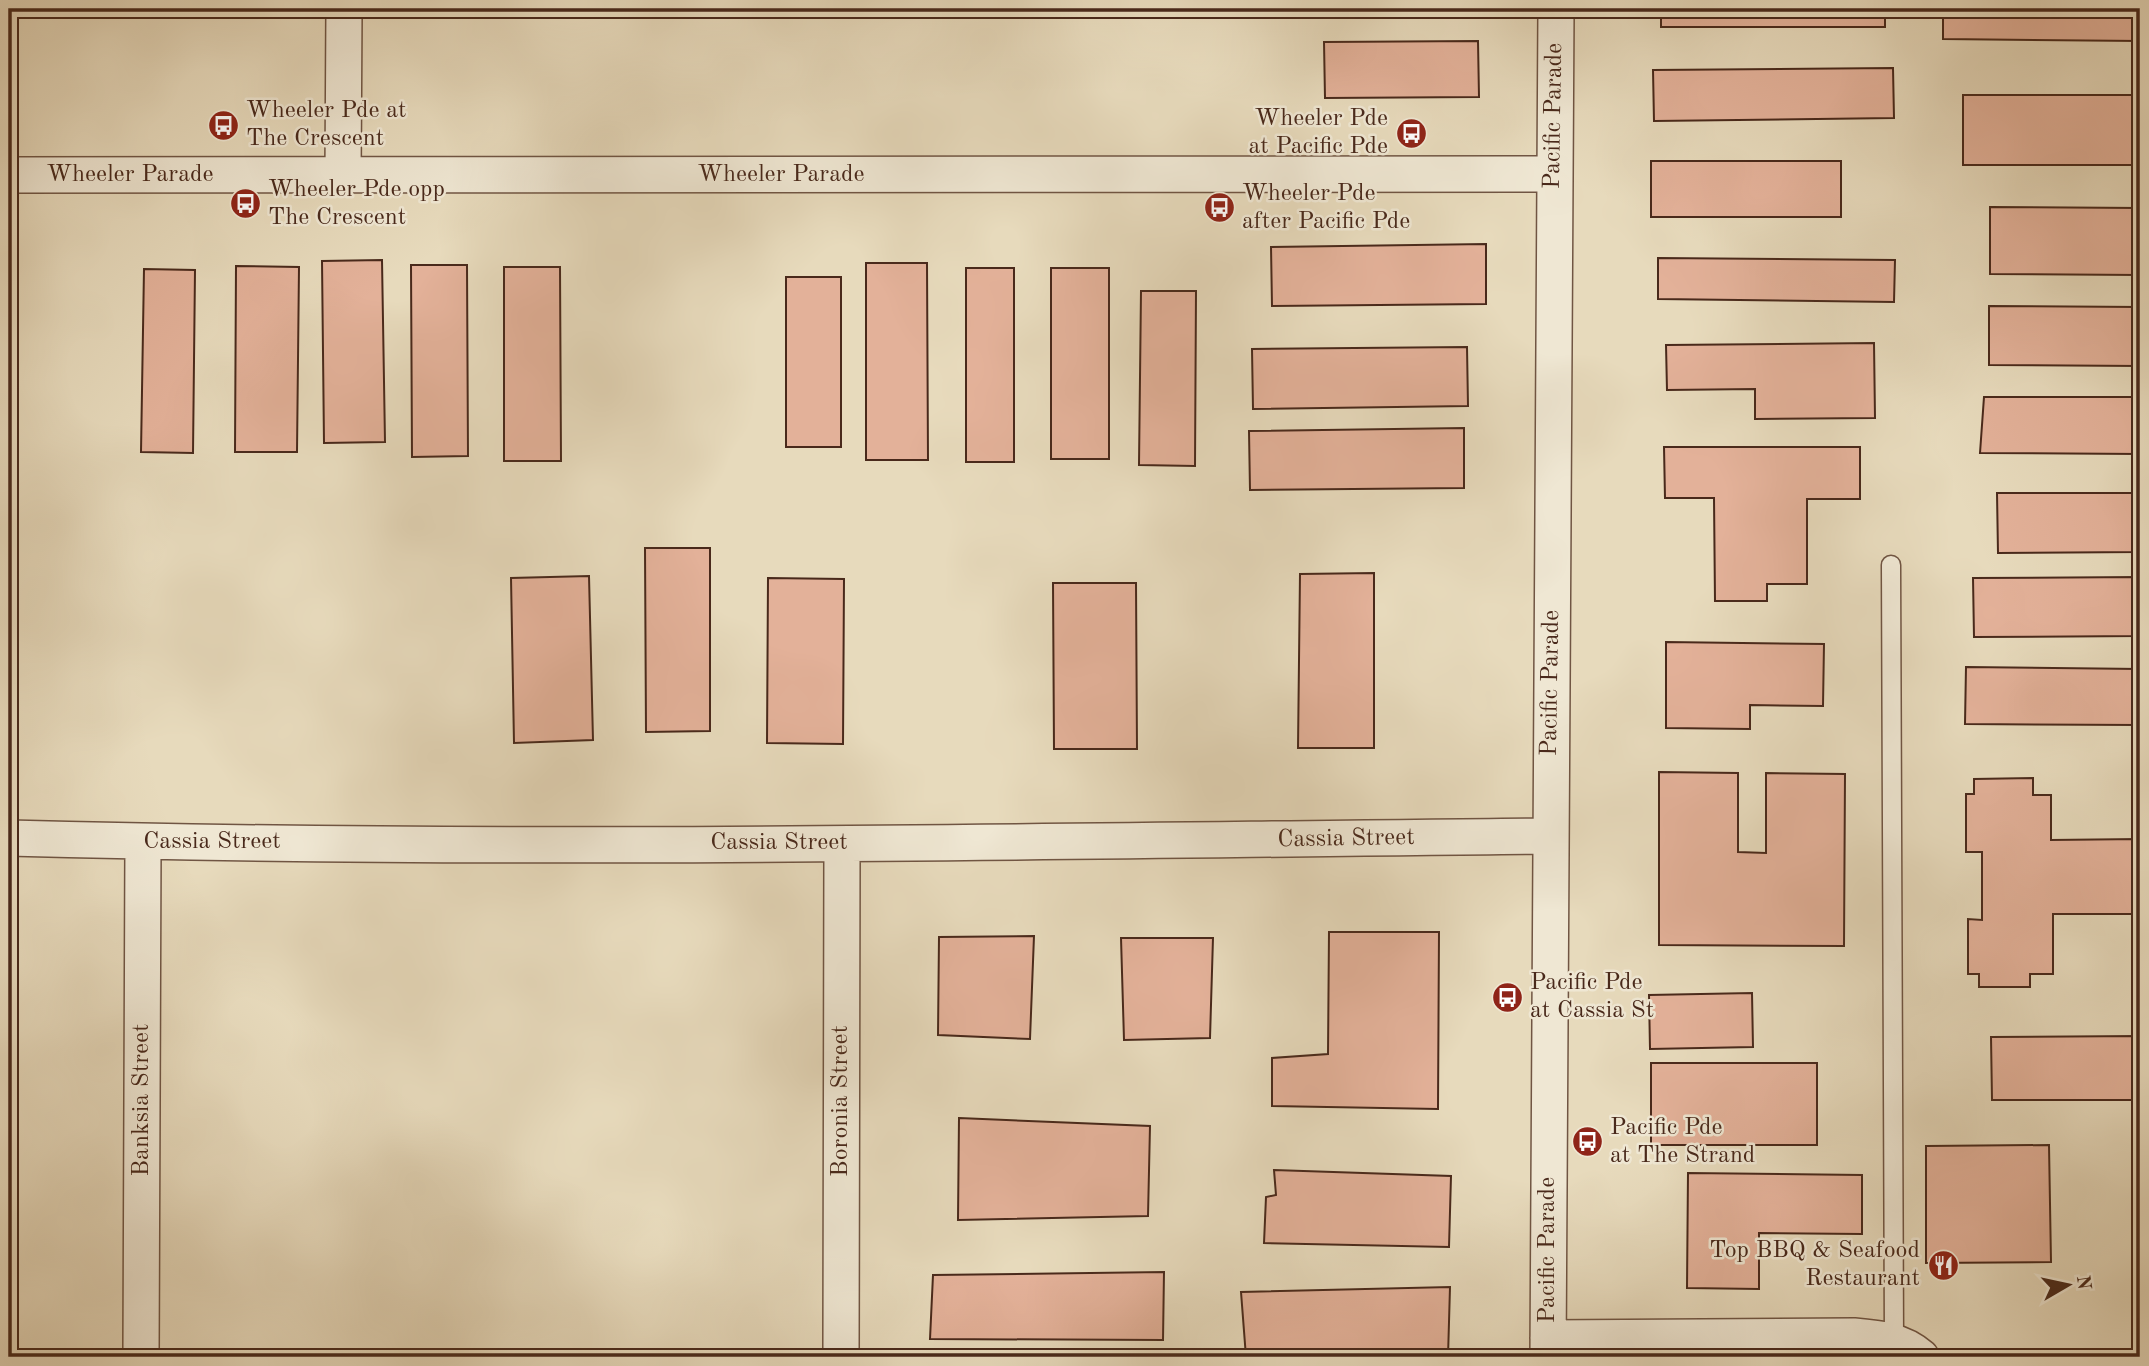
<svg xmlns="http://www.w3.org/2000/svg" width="2149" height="1366" font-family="'Old Standard TT',serif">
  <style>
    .building { fill: #e3b199; stroke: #49291b; stroke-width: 2 }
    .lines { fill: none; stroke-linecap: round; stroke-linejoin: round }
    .service-casing { stroke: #705543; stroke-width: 21 }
    .minor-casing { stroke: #705543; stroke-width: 38 }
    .service { stroke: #efe7d3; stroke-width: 18 }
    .minor { stroke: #efe7d3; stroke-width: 35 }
    .labels { text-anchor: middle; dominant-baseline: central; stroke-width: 5; stroke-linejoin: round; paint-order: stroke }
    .poi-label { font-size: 24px; fill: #49291b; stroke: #efe7d3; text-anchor: start }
    .street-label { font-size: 24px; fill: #49291b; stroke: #efe7d3 }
  </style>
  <rect width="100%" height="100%" fill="#e7dabc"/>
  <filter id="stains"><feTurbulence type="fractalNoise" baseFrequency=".00286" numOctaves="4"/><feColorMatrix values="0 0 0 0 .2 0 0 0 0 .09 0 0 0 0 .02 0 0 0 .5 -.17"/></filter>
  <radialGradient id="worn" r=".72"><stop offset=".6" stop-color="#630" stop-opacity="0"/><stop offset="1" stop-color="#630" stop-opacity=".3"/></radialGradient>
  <path class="building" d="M1661,9H1885V27H1661Z
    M1943,9H2140V41L1943,39Z
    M1478,41L1479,97L1325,98L1324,42Z
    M1893,68L1894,118L1654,121L1653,70Z
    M1963,95H2140V165H1963Z
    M1651,161H1841V217H1651Z
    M1990,207L2140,208V275L1990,274Z
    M1486,244V304L1272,306L1271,247Z
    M1658,258L1895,260L1894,302L1658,299Z
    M382,260L385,442L324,443L322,261Z
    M866,263H927L928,460H866Z
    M411,265H467L468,456L412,457Z
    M236,266L299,267L297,452H235Z
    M504,267H560L561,461H504Z
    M966,268H1014V462H966Z
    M1051,268H1109V459H1051Z
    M144,269L195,270L193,453L141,452Z
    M786,277H841V447H786Z
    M1141,291H1196L1195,466L1139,465Z
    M1989,306L2140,307V366L1989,365Z
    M1874,343L1875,418L1755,419V389L1667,390L1666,345Z
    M1467,347L1468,406L1253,409L1252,349Z
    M1984,397H2140V454L1980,453Z
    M1464,428V488L1250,490L1249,431Z
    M1664,447H1860V499H1807V584H1767V601H1715L1714,498H1665Z
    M1997,493H2140V552L1998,553Z
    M645,548H710V731L646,732Z
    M1374,573V748H1298L1300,574Z
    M589,576L593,740L514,743L511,578Z
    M2140,577V636L1974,637L1973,578Z
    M768,578L844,579L843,744L767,743Z
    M1053,583H1136L1137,749H1054Z
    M1666,642L1824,644L1823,706L1750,705V729L1666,728Z
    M1966,667L2140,669V725L1965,724Z
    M1659,772L1738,773V852L1766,853V773L1845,774L1844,946L1659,945Z
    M2033,778V795H2051V840L2140,839V914H2053V974H2030V987H1979V974H1968V919L1982,920V852H1966V794H1974V779Z
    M1329,932H1439L1438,1109L1272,1106V1058L1328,1054Z
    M1034,936L1030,1039L938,1035L939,937Z
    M1121,938H1213L1210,1038L1124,1040Z
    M1752,993L1753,1047L1650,1049L1649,995Z
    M2140,1036V1100H1992L1991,1037Z
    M1651,1063H1817V1145H1651Z
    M959,1118L1150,1126L1148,1216L958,1220Z
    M2049,1145L2051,1262L1926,1263V1146Z
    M1274,1170L1451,1176L1449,1247L1264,1243L1266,1197L1276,1195Z
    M1688,1173L1862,1175V1234L1759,1233V1289L1687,1288Z
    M1164,1272L1163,1340L930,1339L933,1275Z
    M1450,1287L1448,1357H1246L1241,1292Z"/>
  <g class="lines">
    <defs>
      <path id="service" d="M1891,565L1894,1343"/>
      <path id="minor" d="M9,175L1553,174
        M343,175L344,9
        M9,838C522,852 1036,841 1549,836
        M1548,1338L1854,1336C1878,1338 1902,1340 1921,1357
        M141,1357L143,842
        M841,1357L842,844
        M1548,1357L1556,9"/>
    </defs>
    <use href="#service" class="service-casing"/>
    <use href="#minor" class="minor-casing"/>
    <use href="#service" class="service"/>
    <use href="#minor" class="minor"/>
  </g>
  <defs>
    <symbol id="bus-disc" viewBox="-11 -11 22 22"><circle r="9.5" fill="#8f2418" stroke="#efe7d3"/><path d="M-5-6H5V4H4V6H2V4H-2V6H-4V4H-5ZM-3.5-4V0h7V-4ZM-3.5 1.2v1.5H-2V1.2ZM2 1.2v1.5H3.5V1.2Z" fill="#fff"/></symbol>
    <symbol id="restaurant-disc" viewBox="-11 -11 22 22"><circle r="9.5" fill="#8f2418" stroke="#efe7d3"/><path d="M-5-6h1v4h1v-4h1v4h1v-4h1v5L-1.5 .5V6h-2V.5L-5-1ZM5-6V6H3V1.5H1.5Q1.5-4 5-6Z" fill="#fff"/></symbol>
  </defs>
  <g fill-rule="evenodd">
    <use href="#bus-disc" x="206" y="108" width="35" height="35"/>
    <use href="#bus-disc" x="1394" y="116" width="35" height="35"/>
    <use href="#bus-disc" x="228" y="186" width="35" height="35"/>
    <use href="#bus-disc" x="1202" y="190" width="35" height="35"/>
    <use href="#bus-disc" x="1490" y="980" width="35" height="35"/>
    <use href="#bus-disc" x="1570" y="1124" width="35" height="35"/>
    <use href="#restaurant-disc" x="1926" y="1248" width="35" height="35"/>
  </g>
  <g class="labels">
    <g class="poi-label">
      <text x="246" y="111">Wheeler Pde at<tspan x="246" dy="28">The Crescent</tspan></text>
      <text x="1388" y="119" text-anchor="end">Wheeler Pde<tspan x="1388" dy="28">at Pacific Pde</tspan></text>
      <text x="268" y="190">Wheeler Pde opp<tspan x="268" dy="28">The Crescent</tspan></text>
      <text x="1242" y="194">Wheeler Pde<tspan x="1242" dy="28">after Pacific Pde</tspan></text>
      <text x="1530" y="983">Pacific Pde<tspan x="1530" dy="28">at Cassia St</tspan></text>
      <text x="1610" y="1128">Pacific Pde<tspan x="1610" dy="28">at The Strand</tspan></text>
      <text x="1920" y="1251" text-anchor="end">Top BBQ &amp; Seafood<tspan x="1920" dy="28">Restaurant</tspan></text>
    </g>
    <g class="street-label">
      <text transform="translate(1554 116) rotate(-89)">Pacific Parade</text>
      <text x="130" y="175">Wheeler Parade</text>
      <text x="781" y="175">Wheeler Parade</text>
      <text transform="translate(1551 683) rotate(-89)">Pacific Parade</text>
      <text transform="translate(1346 839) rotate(-1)">Cassia Street</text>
      <text x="212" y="842">Cassia Street</text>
      <text x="779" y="843">Cassia Street</text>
      <text transform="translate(142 1100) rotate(-90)">Banksia Street</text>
      <text transform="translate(841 1101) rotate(-90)">Boronia Street</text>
      <text transform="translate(1548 1250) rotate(-90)">Pacific Parade</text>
    </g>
  </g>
  <rect width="2149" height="1366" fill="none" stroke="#e7dabc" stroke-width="35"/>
  <rect x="10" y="10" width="2128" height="1345" fill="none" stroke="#49291b" stroke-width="3.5"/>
  <rect x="18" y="18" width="2114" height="1331" fill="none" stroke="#49291b" stroke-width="2"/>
  <g transform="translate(2068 1285) rotate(81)" stroke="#efe7d3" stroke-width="5" paint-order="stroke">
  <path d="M0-5L12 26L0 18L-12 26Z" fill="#49291b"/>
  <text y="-10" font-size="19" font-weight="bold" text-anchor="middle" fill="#49291b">N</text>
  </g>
  <rect width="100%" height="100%" filter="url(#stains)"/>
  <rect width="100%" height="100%" fill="url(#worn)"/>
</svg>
